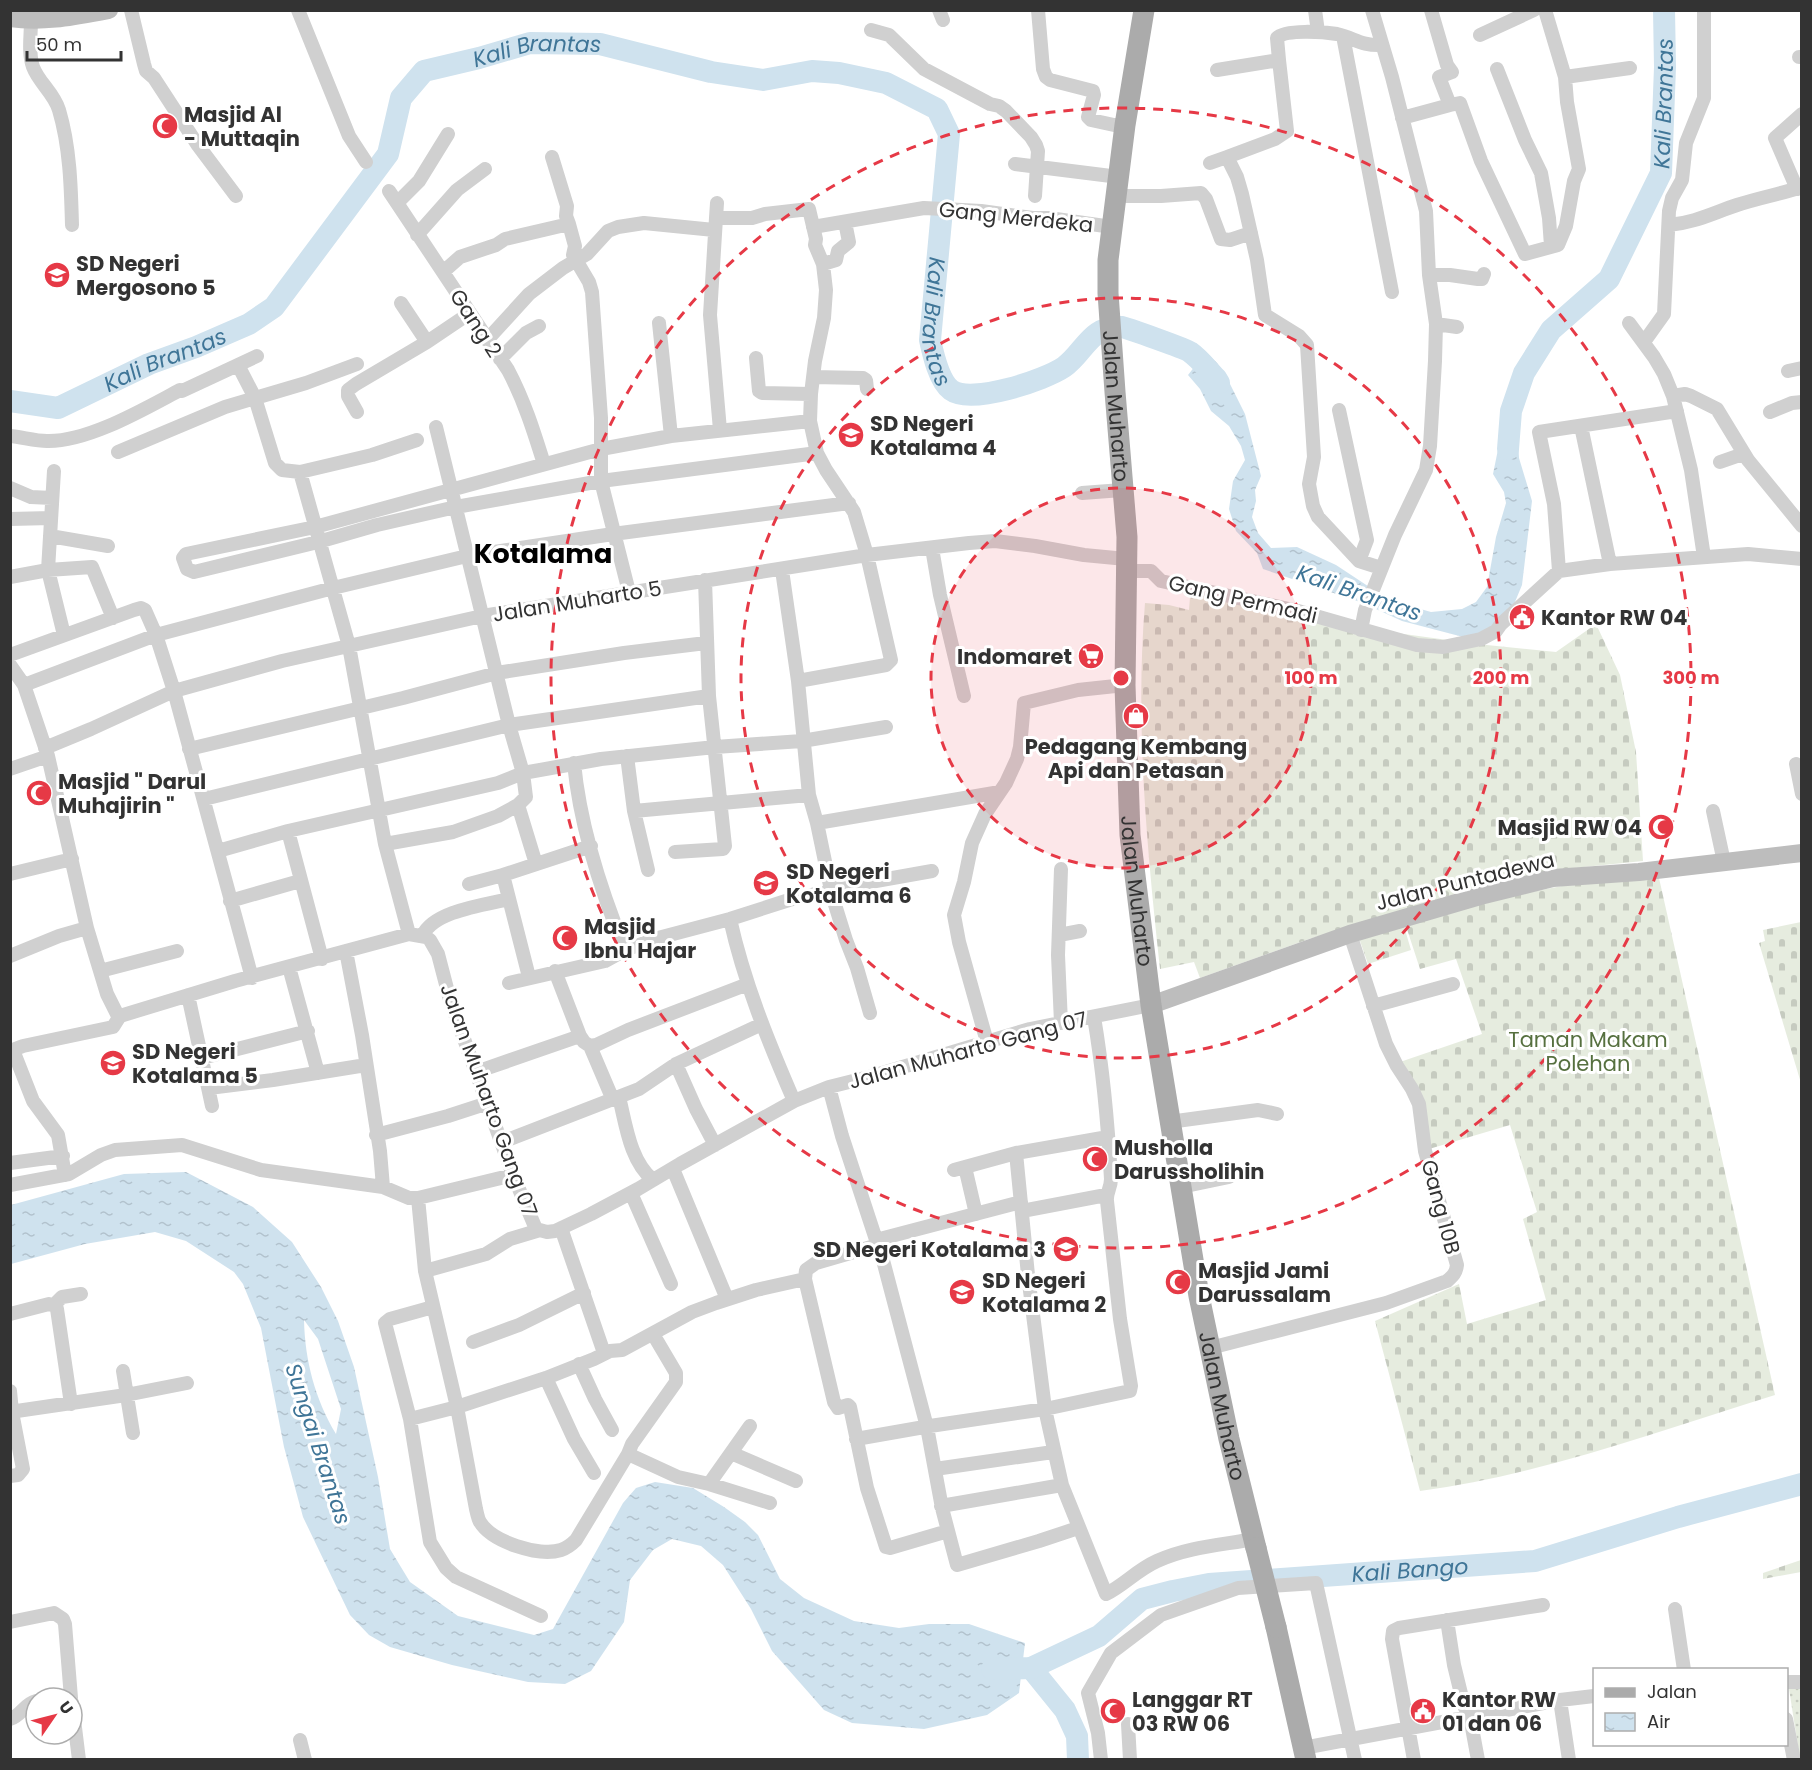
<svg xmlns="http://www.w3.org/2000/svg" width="1812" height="1770" font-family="Poppins,sans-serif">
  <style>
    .cemetery { fill: url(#cemetery-stones) }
    .park { fill: url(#park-dots) }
    .water { fill: url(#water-ripples); fill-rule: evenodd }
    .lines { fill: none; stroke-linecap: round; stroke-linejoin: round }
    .river { stroke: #cfe2ee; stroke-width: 22 }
    .street { stroke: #d0d0d0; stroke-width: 14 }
    .secondary { stroke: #bdbdbd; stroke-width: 18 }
    .primary { stroke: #ababab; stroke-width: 21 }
    .primary-bridge { stroke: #ababab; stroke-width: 21 }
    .ring { fill: none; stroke: #e63946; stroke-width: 3; stroke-dasharray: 10 8 }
    .labels { text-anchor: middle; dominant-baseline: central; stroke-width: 6; stroke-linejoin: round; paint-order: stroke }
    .poi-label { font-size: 21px; font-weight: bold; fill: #333; stroke: #fff; text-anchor: start }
    .street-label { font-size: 21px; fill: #333; stroke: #fff }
    .park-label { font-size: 21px; fill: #56703f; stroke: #fff }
    .water-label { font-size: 22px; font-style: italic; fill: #3f7597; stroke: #fff }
    .district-label { font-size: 27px; font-weight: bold; fill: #000; stroke: #fff }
    .centre { fill: #e63946; stroke: #fff; stroke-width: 3 }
    .ring-label { font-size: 18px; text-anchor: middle; font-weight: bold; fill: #e63946; stroke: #fff; stroke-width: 6; stroke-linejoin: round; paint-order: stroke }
  </style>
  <defs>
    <pattern id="cemetery-stones" width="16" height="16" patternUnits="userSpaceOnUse" patternTransform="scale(1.5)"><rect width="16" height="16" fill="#e6ecdf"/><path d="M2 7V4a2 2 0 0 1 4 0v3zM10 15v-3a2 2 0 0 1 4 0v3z" fill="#c6cbc0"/></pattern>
    <pattern id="park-dots" width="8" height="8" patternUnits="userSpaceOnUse" patternTransform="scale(1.5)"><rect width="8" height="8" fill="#e6ecdf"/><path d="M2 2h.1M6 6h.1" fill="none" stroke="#c6cbc0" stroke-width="1.8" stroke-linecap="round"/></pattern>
    <pattern id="water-ripples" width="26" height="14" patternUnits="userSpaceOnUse" patternTransform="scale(1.5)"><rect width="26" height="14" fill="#cfe2ee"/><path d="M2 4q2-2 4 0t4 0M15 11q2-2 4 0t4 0" fill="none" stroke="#b2c2cd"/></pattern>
  </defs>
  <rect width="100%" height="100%" fill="#fff"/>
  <path class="cemetery" d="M1191,585L1338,625L1477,644L1556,652L1596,624L1620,675L1636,752L1643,861L1554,870L1484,885L1309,939L1200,978L1194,962L1160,969C1147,848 1135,725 1145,603L1169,605L1189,610Z
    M1659,878L1775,1395C1659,1431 1541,1475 1420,1491L1375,1321L1459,1284L1467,1324L1546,1300L1523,1219L1537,1212L1510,1125L1429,1149L1400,1062L1482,1034L1456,959L1420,969L1405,923L1488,900L1562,886Z
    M1801,922H1802L1801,1083L1759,943L1765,941L1763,930Z
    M1403,923L1411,950L1368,964L1359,938Z
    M1801,1560V1572L1763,1579V1573Z"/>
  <path class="park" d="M1789,1689H1801V1759H1800Z"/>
  <path class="water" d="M1206,352L1217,363L1226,376L1245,414L1261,476L1255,490L1256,501L1252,517L1258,533L1271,548L1297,547L1336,565L1389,600L1431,612L1462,609L1476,602L1487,587L1496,537L1506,503L1504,492L1493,474L1504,420H1517L1519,458L1532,501L1522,585L1510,614L1495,628L1467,638L1402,621L1363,603L1263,569L1257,553L1236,531L1229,509L1233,481L1245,460L1241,446L1229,426L1211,411L1200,389L1188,375Z
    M186,1172L253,1207L292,1242L321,1287L338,1321L354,1367L378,1477L390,1549L410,1582L458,1616L534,1635L553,1629L623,1503L636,1488L655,1482L693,1488L724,1507L745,1522L758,1535L780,1579L804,1598L854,1621L899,1628L929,1624H969L1025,1643L1019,1693L987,1715L924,1729L852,1723L824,1710L772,1651L751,1609L723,1565L701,1546L672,1539L653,1550L630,1580L624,1622L591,1671L565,1684L528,1682L452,1665L390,1647L369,1635L350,1615L303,1517L284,1447L261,1328L243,1284L234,1272L186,1241L155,1232L85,1244L11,1264V1205L124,1174ZM304,1320L318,1339L341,1409L336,1434C315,1399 305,1361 304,1320Z"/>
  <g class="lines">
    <g class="river">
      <path id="s1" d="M10,401L58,408L149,364L196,347L249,324L274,307L388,154L401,98L424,71L479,58L530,43L600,44L711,72L763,80L812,71L839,73L886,83L937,109L949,134L930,340C933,354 939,381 951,390C971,405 1045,380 1064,367C1085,352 1090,325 1122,327C1127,328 1186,349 1190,352C1200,359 1208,370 1216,378L1219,383"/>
      <path id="s2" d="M1508,449L1511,411L1524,373L1551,330L1609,279L1661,173L1665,67L1664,10"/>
      <path d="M1031,1668L1065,1710L1077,1736L1078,1760"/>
      <path id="s3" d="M992,1669L1031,1668L1099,1636L1142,1599L1173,1591L1209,1584L1535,1561L1678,1517L1802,1484"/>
    </g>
    <path class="street" d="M131,10L144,64L146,71L154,78L197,144L236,196
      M298,10L349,136L366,162
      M939,10L943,20
      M1038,10L1043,69L1046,77L1050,80L1093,91L1094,95L1088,117L1091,120L1114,125H1125
      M1315,10L1318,32
      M1431,10L1447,65L1452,72L1439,77L1450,105L1460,103L1481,161L1525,254L1558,245L1566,226L1574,181L1579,169L1567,102L1565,77L1545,10
      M31,21C31,35 28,53 33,67C39,83 54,93 59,110C70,147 71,187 72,225
      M871,30L889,35L924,69L990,104L999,106L1006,111L1031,137L1036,145L1038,151L1035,196
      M1480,35L1534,10
      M1343,36L1392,292
      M1799,57H1802
      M1497,69L1525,140L1541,173L1549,218L1551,246
      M1217,70L1279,60L1277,38C1285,29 1324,32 1337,34C1355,38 1360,46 1382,45
      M1565,77L1630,68
      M1402,118L1450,105
      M552,157L567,206L566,216L569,224
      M1227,157L1275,139L1287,131L1279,60
      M1210,163L1227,157L1237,177L1242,194L1257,260L1265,315L1299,336L1307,345L1314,457L1309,484L1313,506L1318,517L1359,561L1381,568
      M1015,164L1119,177
      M1797,189L1775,138L1802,114
      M389,191L508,370C524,400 534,432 544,464
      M1116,196H1161L1201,193L1206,199L1221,239L1230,240L1251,233
      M397,203L419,181L448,134
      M716,218L717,203
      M1669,225C1694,223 1713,213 1737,205C1758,198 1780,194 1802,187
      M813,227L924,208L981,211L1033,218H1049L1112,227
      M417,235L457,190L485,169
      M823,264L836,260L838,251L849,242L845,222
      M443,272L460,257L496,245L505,239L569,224L575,246L573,255L589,282L592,292L601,418V481L629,592
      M1429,275H1450L1478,279H1482L1484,274
      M401,303L427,342
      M659,323L671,436
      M1629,323L1654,357L1664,374L1673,396L1691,470L1704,557
      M1436,324L1457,327
      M487,340L529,294L563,268L587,254L608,231L618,227L644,223L714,230
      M1644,342L1664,314L1669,211L1672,198L1682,180L1686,143L1704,98V10
      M756,358L759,391L762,393L811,394L810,421
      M500,359L526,333L539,326
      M238,365L255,398L275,463L282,470L300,472L349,646L385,844L409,934
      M1788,371L1802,368
      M813,377L863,378L866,380L867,389
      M1673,396L1685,394L1691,396L1717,409L1748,460L1802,526
      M1339,410L1367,540L1359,561
      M357,412L348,396V390L356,384L427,342L470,313
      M1770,412L1792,403L1802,402
      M1581,426L1610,564
      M436,427L509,725L523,773L526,797L518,805
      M720,430L710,315L716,218H752L765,214L809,209L816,239L815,245L823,264L826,290L824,318L815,361L811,394
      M10,436C22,437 35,441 47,441C88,442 144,409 180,390L182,391L257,356
      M118,452L225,407L306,383L357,364
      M1720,462L1743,454
      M54,471L48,570L64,635
      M300,472L372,455L417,440
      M10,488L31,497L52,498
      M1082,493L1122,490
      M10,519L51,518
      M50,536L108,546
      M932,548L940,595L964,696
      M782,570L798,681L809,795L817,823L832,895L846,940L857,968L870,1013
      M1127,571H1151L1161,581L1298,611L1417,645L1443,647L1481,639L1496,631L1501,624L1559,571L1610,564L1748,554L1802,559
      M1559,571L1554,504L1539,432L1677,411
      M10,577L48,570L92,567L113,618
      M1361,630L1365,610L1395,535L1426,470L1430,446L1435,361L1436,324L1429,275L1426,211L1392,77L1372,10
      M10,655L134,610L141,608L145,610L156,635L174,691L252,978
      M10,665L24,685L48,756L87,928L107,994L117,1014L120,1016L235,981L409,934L426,937L430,940L438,954L450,1000L513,1175L536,1229L547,1232L555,1231L591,1214L638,1189L680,1164L794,1101L829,1087L869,1077L1030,1029L1151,1005
      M798,681L886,665L891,660L867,555L854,512L826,470L817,453L810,421L671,436L601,449L315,527L186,554L183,558L187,569L194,572L318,542L377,525L456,507L601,481L817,453
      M24,685L156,635L333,588L467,556L613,534L849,503
      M45,748L91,729L174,691L282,661L482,616L867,555L969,543L995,541L1035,546L1084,555L1126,559
      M189,749L403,698L497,673L624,653L706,643
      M627,756L634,811L648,870
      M574,763C580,827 601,891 625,950
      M1796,764L1802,794
      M10,769L48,756
      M204,799L509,725L709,696
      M634,811L809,795
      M1713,811L1724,862
      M817,823L1000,792
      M288,831L322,959
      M385,844L453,832L498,816L518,805L536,864
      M218,851L288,831L498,783L523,773L601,759L715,747L802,741L886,727
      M675,852L723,849L725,846L709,696L705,580
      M10,874L72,859
      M469,884L503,875
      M230,901L300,881
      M730,919C744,982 768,1041 794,1101
      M423,935C434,911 484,905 509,899
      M1059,935L1080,931
      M346,951L362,1035L380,1151L383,1187
      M10,956L59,936L87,928
      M289,967L318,1073
      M100,971L177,951
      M555,971L580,1036L584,1042L590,1046L596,1045L628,1030L748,984
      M529,977L503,875L591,846
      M509,983L605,961L625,950L658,938L730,919L789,900L859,884L932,871
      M188,995L212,1106
      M1373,1006L1453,984
      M1061,1023L1058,955L1061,869
      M987,1042L959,942L954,915L964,882L972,843L985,814L1006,783L1017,759L1020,747L1024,703L1078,690L1125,685
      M590,1046L613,1100
      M13,1050L33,1101L58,1135L65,1175
      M10,1051L23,1046L113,1027L120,1016
      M202,1058L308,1031
      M676,1064L696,1109L715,1145
      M476,1072L580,1036
      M829,1087L842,1136L884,1264L927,1427L942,1508L957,1565L1039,1541L1078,1528
      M209,1088L273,1080L366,1065
      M619,1097C626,1125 630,1161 653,1180
      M1169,1122L1258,1110L1277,1114
      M376,1135L448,1116L488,1103
      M1108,1137L1016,1153L1028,1275L1045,1409L1062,1485L1106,1594C1124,1585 1137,1570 1157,1561C1187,1547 1222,1545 1254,1539
      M502,1142L639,1089L676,1064L762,1024
      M10,1163L63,1156
      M965,1167L976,1214
      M673,1169L727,1299
      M954,1170L1016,1153
      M10,1185L69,1174L101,1155L115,1150L182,1145L261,1170L383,1187L409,1198H418L513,1175
      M1181,1187L1229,1177
      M631,1193L671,1284
      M418,1198L425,1271L457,1407L476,1509C477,1513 478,1519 480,1522C492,1542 539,1557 561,1550C567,1548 572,1544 576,1540L628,1454L632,1444L676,1382V1373L653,1334
      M1022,1211L1106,1195
      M561,1228L604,1353
      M876,1240L1021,1202
      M425,1271L486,1254L510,1239L540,1230
      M805,1279L834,1402L838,1408L848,1405L850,1407L867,1488L886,1547L890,1548L948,1531
      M54,1305L62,1297L81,1294
      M433,1307L390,1319L385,1323L410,1419L430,1542L446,1568L456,1577L541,1616
      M10,1314L49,1304L54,1305L57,1309L71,1404
      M473,1342L519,1325L584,1293
      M1210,1348L1386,1303L1447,1281C1453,1276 1456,1273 1457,1265L1425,1151L1419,1104L1412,1089L1397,1066L1386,1044L1350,934
      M579,1364L595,1399L612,1430
      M123,1371L133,1433
      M546,1378L574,1439L594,1473
      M10,1391L12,1412L23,1469L18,1475L10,1476
      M10,1412L126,1395L187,1383
      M410,1419L457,1407L546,1378L594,1359L610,1351L622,1350L692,1312L716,1303L756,1290L805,1279L806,1270L816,1263L878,1245
      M856,1439L930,1426L1045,1409L1130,1391L1131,1386L1120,1319L1107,1201C1106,1193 1111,1188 1111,1179C1108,1125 1103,1070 1094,1017
      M731,1453L796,1481
      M628,1454L678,1477L709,1484L770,1503
      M935,1469L1053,1452
      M709,1484L750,1426
      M941,1506L1062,1485
      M1675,1609L1684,1670
      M1447,1620L1454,1665L1464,1706L1470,1717L1478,1760
      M10,1622L54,1613L63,1619L65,1624L71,1698
      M1786,1682H1802
      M1560,1700L1569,1760
      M72,1703L79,1760
      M10,1719C21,1716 24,1704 36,1701
      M1786,1719L1794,1760
      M1128,1724L1130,1760
      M300,1740L305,1760
      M1303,1748L1560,1700L1594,1696
      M1101,1760L1098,1733L1088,1693L1111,1653L1161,1615L1238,1588L1316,1583L1355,1760
      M1414,1760L1392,1639L1393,1631L1399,1628L1543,1605"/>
    <path class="secondary" d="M10,18C44,23 76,16 109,10
      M1151,1005L1350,934L1480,896L1553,878L1639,872L1802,853"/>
    <g class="primary">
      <path id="s4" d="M1144,10L1125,125L1108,260V293L1115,392L1127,537L1125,685L1130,835L1151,1005L1199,1296L1229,1439L1256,1548"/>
      <path d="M1276,1627L1306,1760"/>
    </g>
    <path class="primary-bridge" d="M1256,1548L1276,1627"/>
  </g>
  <circle cx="1121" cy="678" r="190" fill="#e63946" fill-opacity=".12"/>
  <g class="ring">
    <circle cx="1121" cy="678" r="190"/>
    <circle cx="1121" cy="678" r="380"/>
    <circle cx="1121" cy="678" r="570"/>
  </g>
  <defs>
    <symbol id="mosque-disc" viewBox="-11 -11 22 22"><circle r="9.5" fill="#e63946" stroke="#fff"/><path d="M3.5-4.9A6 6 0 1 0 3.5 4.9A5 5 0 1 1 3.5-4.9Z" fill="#fff"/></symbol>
    <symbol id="school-disc" viewBox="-11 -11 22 22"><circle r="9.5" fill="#e63946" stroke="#fff"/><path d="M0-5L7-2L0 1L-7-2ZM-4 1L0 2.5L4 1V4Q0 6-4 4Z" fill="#fff"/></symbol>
    <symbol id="civic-disc" viewBox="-11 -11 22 22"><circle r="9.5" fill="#e63946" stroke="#fff"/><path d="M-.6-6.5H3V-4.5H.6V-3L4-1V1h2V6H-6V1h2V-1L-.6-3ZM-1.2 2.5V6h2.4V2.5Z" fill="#fff"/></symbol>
    <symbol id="supermarket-disc" viewBox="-11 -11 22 22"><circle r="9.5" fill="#e63946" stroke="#fff"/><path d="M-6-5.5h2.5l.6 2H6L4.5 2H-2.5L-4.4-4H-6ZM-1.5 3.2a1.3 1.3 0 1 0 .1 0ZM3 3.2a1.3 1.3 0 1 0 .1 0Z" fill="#fff"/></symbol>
    <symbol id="shop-disc" viewBox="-11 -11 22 22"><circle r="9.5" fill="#e63946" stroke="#fff"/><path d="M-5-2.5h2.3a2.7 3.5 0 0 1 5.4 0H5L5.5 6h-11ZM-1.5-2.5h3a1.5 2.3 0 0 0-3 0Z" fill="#fff"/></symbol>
  </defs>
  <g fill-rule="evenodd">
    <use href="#mosque-disc" x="150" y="111" width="30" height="30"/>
    <use href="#school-disc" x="42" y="260" width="30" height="30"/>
    <use href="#school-disc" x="836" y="420" width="30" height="30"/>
    <use href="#civic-disc" x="1507" y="602" width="30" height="30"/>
    <use href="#supermarket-disc" x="1076" y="641" width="30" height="30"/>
    <use href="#shop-disc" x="1121" y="701" width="30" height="30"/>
    <use href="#mosque-disc" x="24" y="778" width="30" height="30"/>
    <use href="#mosque-disc" x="1646" y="812" width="30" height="30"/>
    <use href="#school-disc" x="751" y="868" width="30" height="30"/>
    <use href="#mosque-disc" x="550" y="923" width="30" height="30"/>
    <use href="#school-disc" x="98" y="1048" width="30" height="30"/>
    <use href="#mosque-disc" x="1080" y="1144" width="30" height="30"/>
    <use href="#school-disc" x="1051" y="1234" width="30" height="30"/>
    <use href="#mosque-disc" x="1163" y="1267" width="30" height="30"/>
    <use href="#school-disc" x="947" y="1277" width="30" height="30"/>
    <use href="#mosque-disc" x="1098" y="1696" width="30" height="30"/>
    <use href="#civic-disc" x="1408" y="1696" width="30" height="30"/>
  </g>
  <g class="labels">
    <g class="poi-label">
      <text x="184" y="114">Masjid Al<tspan x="184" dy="24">- Muttaqin</tspan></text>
      <text x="76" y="263">SD Negeri<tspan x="76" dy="24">Mergosono 5</tspan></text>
      <text x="870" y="423">SD Negeri<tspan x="870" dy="24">Kotalama 4</tspan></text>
      <text x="1541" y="617">Kantor RW 04</text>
      <text x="1072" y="656" text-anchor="end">Indomaret</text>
      <text x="1136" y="746" text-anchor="middle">Pedagang Kembang<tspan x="1136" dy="24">Api dan Petasan</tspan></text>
      <text x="58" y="781">Masjid " Darul<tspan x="58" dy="24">Muhajirin "</tspan></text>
      <text x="1642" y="827" text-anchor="end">Masjid RW 04</text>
      <text x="786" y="871">SD Negeri<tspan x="786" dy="24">Kotalama 6</tspan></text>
      <text x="584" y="926">Masjid<tspan x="584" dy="24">Ibnu Hajar</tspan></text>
      <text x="132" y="1051">SD Negeri<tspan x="132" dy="24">Kotalama 5</tspan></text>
      <text x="1114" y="1147">Musholla<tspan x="1114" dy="24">Darussholihin</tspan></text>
      <text x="1046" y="1249" text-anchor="end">SD Negeri Kotalama 3</text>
      <text x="1198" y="1270">Masjid Jami<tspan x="1198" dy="24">Darussalam</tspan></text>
      <text x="982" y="1280">SD Negeri<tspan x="982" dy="24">Kotalama 2</tspan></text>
      <text x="1132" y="1699">Langgar RT<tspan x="1132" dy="24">03 RW 06</tspan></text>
      <text x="1442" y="1699">Kantor RW<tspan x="1442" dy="24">01 dan 06</tspan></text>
    </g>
    <g class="street-label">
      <text transform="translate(1016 217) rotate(6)">Gang Merdeka</text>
      <text transform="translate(476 323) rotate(57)">Gang 2</text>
      <text stroke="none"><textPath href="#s4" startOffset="399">Jalan Muharto</textPath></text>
      <text transform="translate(1243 599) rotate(13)">Gang Permadi</text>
      <text transform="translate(577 601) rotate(-9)">Jalan Muharto 5</text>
      <text transform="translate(1465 881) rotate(-14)">Jalan Puntadewa</text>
      <text stroke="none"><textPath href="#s4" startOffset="885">Jalan Muharto</textPath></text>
      <text transform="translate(968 1050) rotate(-15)">Jalan Muharto Gang 07</text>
      <text transform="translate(489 1100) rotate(70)">Jalan Muharto Gang 07</text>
      <text transform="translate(1441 1207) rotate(75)">Gang 10B</text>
      <text stroke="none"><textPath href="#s4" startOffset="1407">Jalan Muharto</textPath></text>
    </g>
    <g class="park-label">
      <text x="1588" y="1039">Taman Makam<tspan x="1588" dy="24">Polehan</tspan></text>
    </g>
    <g class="water-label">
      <text stroke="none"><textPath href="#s1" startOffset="687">Kali Brantas</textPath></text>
      <text stroke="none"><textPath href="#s2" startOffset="394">Kali Brantas</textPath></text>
      <text stroke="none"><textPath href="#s1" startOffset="1317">Kali Brantas</textPath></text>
      <text stroke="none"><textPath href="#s1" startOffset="166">Kali Brantas</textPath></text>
      <text transform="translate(1359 593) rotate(19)">Kali Brantas</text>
      <text transform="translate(318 1444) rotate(72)">Sungai Brantas</text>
      <text stroke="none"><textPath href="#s3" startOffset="441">Kali Bango</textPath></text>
    </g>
    <g class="district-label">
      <text x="543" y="553">Kotalama</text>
    </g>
  </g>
  <circle cx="1121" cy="678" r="9" class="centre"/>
  <g class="ring-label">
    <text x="1311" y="684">100 m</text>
    <text x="1501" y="684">200 m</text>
    <text x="1691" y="684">300 m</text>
  </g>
  <rect width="1812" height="1770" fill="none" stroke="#333333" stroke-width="24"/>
  <rect x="1593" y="1668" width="195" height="78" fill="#ffffff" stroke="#adadad" stroke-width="1.5"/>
  <rect x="1605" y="1688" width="30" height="9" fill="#ababab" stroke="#adadad" stroke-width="1.5"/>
  <text x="1647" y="1698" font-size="18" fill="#333333">Jalan</text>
  <rect x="1605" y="1713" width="30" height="18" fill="url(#water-ripples)" stroke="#adadad" stroke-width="1.5"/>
  <text x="1647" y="1728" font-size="18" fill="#333333">Air</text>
  <g transform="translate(54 1716) rotate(55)"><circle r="28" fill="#ffffff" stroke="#adadad" stroke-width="1.5"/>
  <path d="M0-4.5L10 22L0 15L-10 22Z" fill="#e63946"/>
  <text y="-9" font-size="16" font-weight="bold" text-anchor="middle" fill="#333333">U</text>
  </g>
  <path d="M27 51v9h94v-9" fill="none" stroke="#333333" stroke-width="3"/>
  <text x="36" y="51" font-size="18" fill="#333333" stroke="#ffffff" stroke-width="4.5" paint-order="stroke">50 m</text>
</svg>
